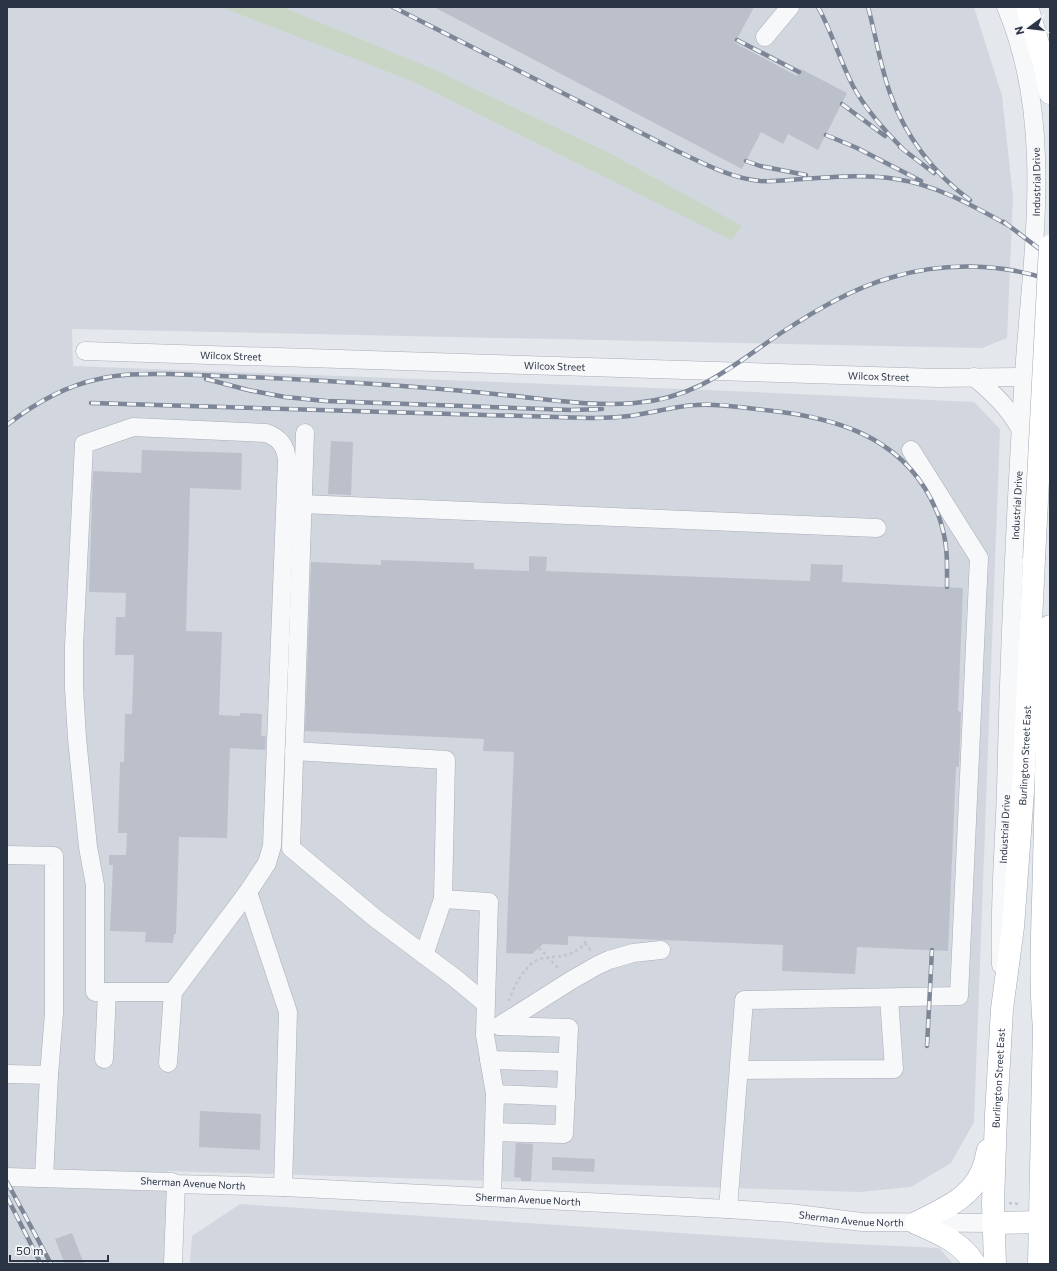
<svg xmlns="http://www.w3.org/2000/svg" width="1057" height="1271" font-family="Commissioner,sans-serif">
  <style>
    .built { fill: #d2d6de }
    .green { fill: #c9d6c5 }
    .building { fill: #bbc0ca }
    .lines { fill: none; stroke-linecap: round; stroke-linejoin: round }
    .minor-casing { stroke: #a9aeb7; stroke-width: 19 }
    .major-casing { stroke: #a3abb8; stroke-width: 23 }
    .path { stroke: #c2c5cb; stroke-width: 2.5; stroke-dasharray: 3 3; stroke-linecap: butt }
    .minor { stroke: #f7f8fa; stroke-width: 18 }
    .major { stroke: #fff; stroke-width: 22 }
    .rail-casing { stroke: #7d8696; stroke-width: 4.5 }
    .rail { stroke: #f4f6f9; stroke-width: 3; stroke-dasharray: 9; stroke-linecap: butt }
    .major-bridge-casing { stroke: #a3abb8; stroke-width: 23; stroke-linecap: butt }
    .major-bridge { stroke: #fff; stroke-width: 22 }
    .labels { text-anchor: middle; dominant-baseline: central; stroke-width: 3.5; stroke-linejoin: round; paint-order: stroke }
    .street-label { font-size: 10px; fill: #2b3445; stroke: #f4f6f9 }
  </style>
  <rect width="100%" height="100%" fill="#e4e7ec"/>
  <path class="built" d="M7,7H974L1002,96L1013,197L1007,338L982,348L72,329L73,366L707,390L974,402L1000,429L974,1122L951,1163L911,1187L859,1192L168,1171L164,1264H7Z
    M240,1204L831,1243L939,1248L953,1264H190L192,1236Z"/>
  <path class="green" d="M221,7H282L433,69L611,154L742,226L731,240L412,81Z"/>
  <path class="building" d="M434,7H754L735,43L797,76L801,69L847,93L818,150L788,134L783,144L761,132L742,169Z
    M331,441L353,442L351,495L328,494Z
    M142,450L242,453L241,490L190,488L186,631L222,632L219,715L240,716V713L262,714L261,736H266L265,750L230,748L227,838L179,837L176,934H174L173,943L145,942L146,932L110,931L113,865H109V855H126L127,833H118L120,762H124L125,714H132L134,655H115L116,617H125L126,593L89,592L93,471L141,473Z
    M529,556L547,557L546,571L810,581L811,564L843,565L842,582L963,588L958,711L961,712L959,767H956L948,951L857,947L855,974L782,971L783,945L568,936V945L543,944L532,954L506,953L514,752L483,751L484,739L305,731L311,562L381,565V560L474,563V569L529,571Z
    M200,1111L261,1114L260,1150L199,1147Z
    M516,1143L533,1144L531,1181H521V1178L514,1177Z
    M552,1157L595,1159L594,1172L552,1170Z
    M72,1233L84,1264H65L55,1239Z"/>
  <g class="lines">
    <defs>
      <g id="minor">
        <path d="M765,37L790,7"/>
        <path id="s1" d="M85,351L937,378L1024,377L1034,371"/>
        <path d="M974,377C994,394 1008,407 1021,430"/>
        <path d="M305,433L291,848L375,918L455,978L485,1003"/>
        <path d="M302,504L877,528"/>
        <path d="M294,751L446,760L443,899L489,902L485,1035L495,1094L492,1197"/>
        <path d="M7,855L54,856V1013L49,1075L44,1178"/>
        <path d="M248,892L288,1012L283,1187"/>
        <path d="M424,955L443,899"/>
        <path id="s2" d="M1001,965C999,907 1004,849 1006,791C1009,657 1015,524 1023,390C1030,264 1057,127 1006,7"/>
        <path d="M499,1026L570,981L598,965L609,960L633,953L661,950"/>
        <path d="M104,1059L107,992"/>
        <path d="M489,1060L567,1062"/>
        <path d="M168,1063L173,992L248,892L267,863L272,846L287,461C286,446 280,438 266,433L133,427L84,444L74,646V688L77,738L88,847L95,885V992H173"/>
        <path d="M739,1070L894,1069L889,998"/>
        <path d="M7,1074L49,1075"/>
        <path d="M495,1094L566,1097"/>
        <path d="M494,1132L564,1134L569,1028L500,1026"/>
        <path id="s3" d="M7,1177L172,1182L176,1184L283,1187L728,1209L789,1213L862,1222L994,1223"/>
        <path d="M728,1209L744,1000L959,996L979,558L911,450"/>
        <path d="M173,1264L176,1184"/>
      </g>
      <g id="major">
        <path d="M1027,7L1044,63L1050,93"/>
        <path d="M916,1223C940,1210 969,1200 981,1173C985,1166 986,1157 988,1150"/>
        <path d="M916,1223C940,1234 960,1241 975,1264"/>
        <path d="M994,1223L1050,1222"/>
        <path id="s4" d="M995,1264L993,1203L996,1115L1002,1009L1013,927L1023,791L1034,559"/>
        <path d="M1039,1264L1044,1028C1039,974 1043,919 1044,865C1046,785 1047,706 1050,626"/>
      </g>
    </defs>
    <use href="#minor" class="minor-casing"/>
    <use href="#major" class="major-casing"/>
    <path class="path" d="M585,943L592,952
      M539,948L560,970
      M509,1001C513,987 525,965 539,959C543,958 548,958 552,957C565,956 576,954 585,943L586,937
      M1009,1203L1019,1204"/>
    <use href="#minor" class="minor"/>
    <use href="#major" class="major"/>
    <defs>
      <path id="rail" d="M393,7L675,150C703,163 730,178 760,181C774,182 789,180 803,179C834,177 865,174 896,179C937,185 973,206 1008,225
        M818,7C832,32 840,61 853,86C866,110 884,130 903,149
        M868,7C876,36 880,65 890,93C905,136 934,174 970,200
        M737,40L799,72
        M842,104L885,136
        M826,135L857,148L921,181
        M900,147L934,173
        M746,161L760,166L806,175
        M1004,222L1050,257
        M206,379L252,391
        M248,390L285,397L326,401L571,410L602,409
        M91,403L588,418C604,418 620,418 636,415C656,412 676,406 696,405C719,403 743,408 765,410C833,417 898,435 931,499C935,508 940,517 942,527C948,547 947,567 947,587
        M7,425C35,403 65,386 99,379C123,373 147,374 170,374C196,375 221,376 247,377C333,381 419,386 504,395C548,399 591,407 635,403C698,398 732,366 781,333C816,310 853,288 893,277C943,262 1001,263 1050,280
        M927,1046L932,950
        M7,1182L51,1264
        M7,1197L41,1264"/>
    </defs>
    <use href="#rail" class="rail-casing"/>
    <use href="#rail" class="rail"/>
    <defs>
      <path id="major-bridge" d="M1034,559L1050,246"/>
    </defs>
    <use href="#major-bridge" class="major-bridge-casing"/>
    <use href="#major-bridge" class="major-bridge"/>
  </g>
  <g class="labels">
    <g class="street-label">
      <text stroke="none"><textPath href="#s2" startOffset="784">Industrial Drive</textPath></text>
      <text stroke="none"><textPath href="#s1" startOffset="146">Wilcox Street</textPath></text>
      <text stroke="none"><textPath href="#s1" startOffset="470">Wilcox Street</textPath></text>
      <text stroke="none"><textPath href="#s1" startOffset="794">Wilcox Street</textPath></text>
      <text stroke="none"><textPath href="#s2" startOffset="460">Industrial Drive</textPath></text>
      <text stroke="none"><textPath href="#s4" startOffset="510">Burlington Street East</textPath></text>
      <text stroke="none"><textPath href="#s2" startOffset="136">Industrial Drive</textPath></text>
      <text stroke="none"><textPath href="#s4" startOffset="186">Burlington Street East</textPath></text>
      <text transform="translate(193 1183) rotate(3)">Sherman Avenue North</text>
      <text stroke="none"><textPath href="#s3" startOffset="522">Sherman Avenue North</textPath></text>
      <text stroke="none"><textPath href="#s3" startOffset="846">Sherman Avenue North</textPath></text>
    </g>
  </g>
  <rect width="1057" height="1271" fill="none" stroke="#2b3445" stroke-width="16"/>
  <g transform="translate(1029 28) rotate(255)" stroke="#f4f6f9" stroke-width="3" paint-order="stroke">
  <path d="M0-3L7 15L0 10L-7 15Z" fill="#2b3445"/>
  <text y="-6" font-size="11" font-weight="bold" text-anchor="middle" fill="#2b3445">N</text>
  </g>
  <path d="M10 1255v6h98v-6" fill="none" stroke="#2b3445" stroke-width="2"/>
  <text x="16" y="1255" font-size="12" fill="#2b3445" stroke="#f4f6f9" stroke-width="3" paint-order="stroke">50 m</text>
</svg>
